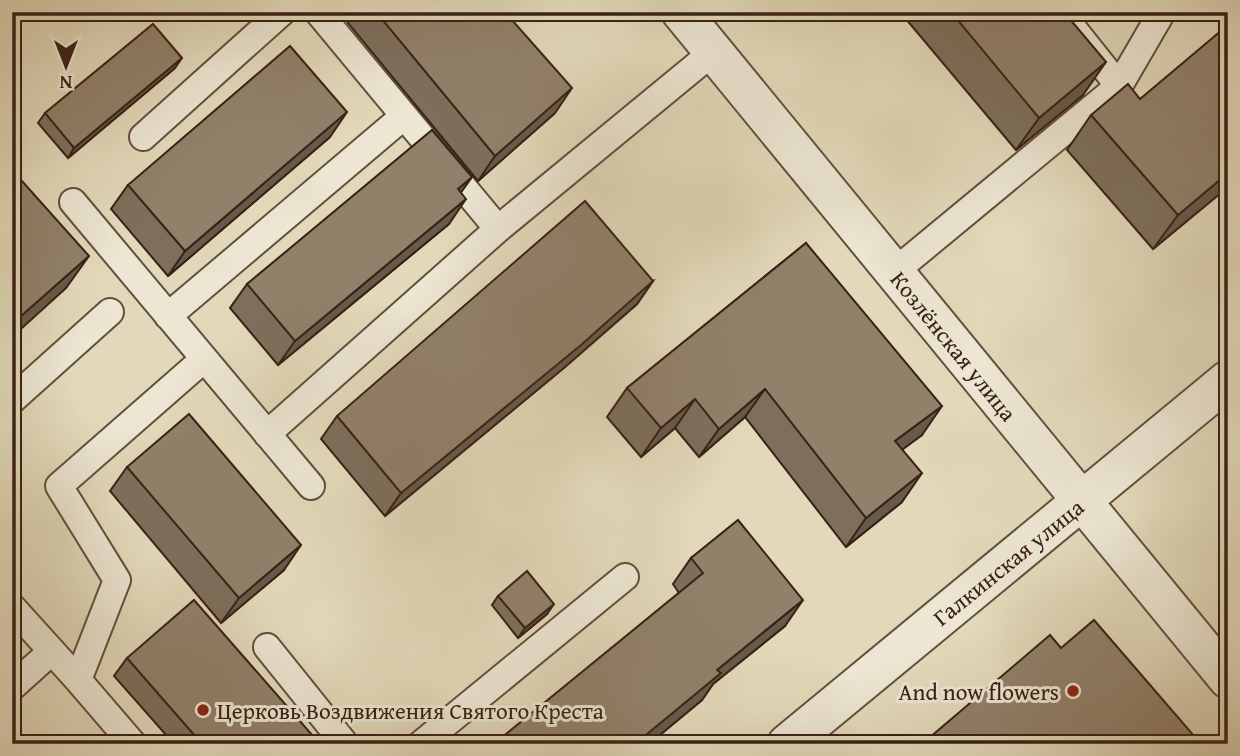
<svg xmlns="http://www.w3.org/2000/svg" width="1240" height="756" font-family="'Gentium Book Plus',serif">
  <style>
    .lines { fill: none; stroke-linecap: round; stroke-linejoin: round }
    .lane-casing { stroke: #634f3e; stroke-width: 30 }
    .street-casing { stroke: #634f3e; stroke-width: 42 }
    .lane { stroke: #ece6d2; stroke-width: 26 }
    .street { stroke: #ece6d2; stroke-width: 38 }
    .wall { fill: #7d6f5c; stroke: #392115; stroke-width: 2 }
    .shaded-wall { fill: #665a4b; stroke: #392115; stroke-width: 2 }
    .building { fill: #91816b; stroke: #392115; stroke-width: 2 }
    .poi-dot { fill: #8f2418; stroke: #ece6d2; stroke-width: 2.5 }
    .labels { text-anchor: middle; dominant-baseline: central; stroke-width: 6; stroke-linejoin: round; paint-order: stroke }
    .street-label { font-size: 23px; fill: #392115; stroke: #ece6d2 }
    .poi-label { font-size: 23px; fill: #392115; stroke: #ece6d2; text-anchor: end }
  </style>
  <rect width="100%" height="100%" fill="#e2d9ba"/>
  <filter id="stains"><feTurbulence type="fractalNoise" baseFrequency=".00286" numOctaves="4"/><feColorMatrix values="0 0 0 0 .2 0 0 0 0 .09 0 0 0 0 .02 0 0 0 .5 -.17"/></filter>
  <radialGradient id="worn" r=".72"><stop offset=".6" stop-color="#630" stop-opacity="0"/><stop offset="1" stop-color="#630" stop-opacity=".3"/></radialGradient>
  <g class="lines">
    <defs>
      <path id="lane" d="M318,12L498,229L713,52
        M1060,12L1119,86
        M143,137L282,12
        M73,202L311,486
        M894,272L1119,86L1162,12
        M168,316L404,116
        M12,400L110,312
        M267,434L498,229
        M12,607L78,680
        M267,647L345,744
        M12,687L52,651
        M133,744L78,680L117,580L59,486L204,359
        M421,744L625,577"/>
      <path id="street" d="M681,12L1228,679
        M787,744L1228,380"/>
    </defs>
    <use href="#lane" class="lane-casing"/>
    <use href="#street" class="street-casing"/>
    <use href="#lane" class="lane"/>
    <use href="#street" class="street"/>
  </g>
  <path class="wall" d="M355,12H505L555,113L478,181L348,23Z
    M900,12H1064L1083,95L1016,150Z
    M175,68L68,158L38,123L45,113Z
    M1140,99L1228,187L1153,249L1067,150L1091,115Z
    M330,137L168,276L111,209L128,185Z
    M472,177L460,193L449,224L278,365L230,308L247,284Z
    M806,243L922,435L902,449V502L846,547L745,417L699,457L675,428L641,457L607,417L627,388Z
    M653,281L637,304L565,367L385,516L321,439L337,416Z
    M127,467L284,570L221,623L110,491Z
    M691,558L785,626L713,684L702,700L649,744H494L679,593L673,584Z
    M498,596L547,614L518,638L492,605Z
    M127,658L320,744H174L114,676Z"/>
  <path class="shaded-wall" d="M182,58L175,68L68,158L74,148Z
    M1106,62L1083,95L1016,150L1039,118Z
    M572,88L555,113L478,181L495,156Z
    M347,112L330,137L168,276L185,251Z
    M1228,173V187L1153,249L1178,215Z
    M472,177L455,201L458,189Z
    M466,199L449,224L278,365L295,341Z
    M89,256L66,288L12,337V324Z
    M653,281L637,304L565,367L385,516L401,493Z
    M765,389L745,417L699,457L719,429Z
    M695,399L675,428L641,457L661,428Z
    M942,406L922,435L875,470L895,441Z
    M922,473L902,502L846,547L866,518Z
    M301,545L284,570L221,623L239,598Z
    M803,600L785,626L713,684L702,700L649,744H635L717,670Z
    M554,604L547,614L518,638L525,628Z"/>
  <path class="building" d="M376,12H505L572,88L495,156Z
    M951,12H1064L1106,62L1039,118Z
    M153,24L182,58L74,148L45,113Z
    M1228,25V173L1178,215L1091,115L1128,84L1140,99Z
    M290,46L347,112L185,251L128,185Z
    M432,130L472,177L458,189L466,199L295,341L247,284Z
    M21,180L89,256L12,324V188Z
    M585,201L653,281L581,345L401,493L337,416Z
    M806,243L942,406L895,441L922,473L866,518L765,389L719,429L695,399L661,428L627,388Z
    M189,414L301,545L239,598L127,467Z
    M738,520L803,600L717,670L721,673L635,744H494L703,573L691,558Z
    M527,571L554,604L525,628L498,596Z
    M194,600L320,744H202L127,658Z
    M1094,620L1201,744H922L1050,635L1061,648Z"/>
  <g class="poi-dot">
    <circle cx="1073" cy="691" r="7"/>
    <circle cx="203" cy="710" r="7"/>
  </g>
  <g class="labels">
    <g class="street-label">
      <text transform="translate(954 346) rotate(51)">Козлёнская улица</text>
      <text transform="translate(1008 562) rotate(-39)">Галкинская улица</text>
    </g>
    <g class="poi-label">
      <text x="1059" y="691">And now flowers</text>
      <text x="217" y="710" text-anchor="start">Церковь Воздвижения Святого Креста</text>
    </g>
  </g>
  <rect width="1240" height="756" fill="none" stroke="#e2d9ba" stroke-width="42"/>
  <rect x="14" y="14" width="1212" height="728" fill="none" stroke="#392115" stroke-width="3.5"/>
  <rect x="21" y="21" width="1198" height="714" fill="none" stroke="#392115" stroke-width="2"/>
  <g transform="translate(66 66) rotate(180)" stroke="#ece6d2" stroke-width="5" paint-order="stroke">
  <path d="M0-5L12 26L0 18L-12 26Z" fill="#392115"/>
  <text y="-10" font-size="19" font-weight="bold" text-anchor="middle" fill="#392115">N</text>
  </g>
  <rect width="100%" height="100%" filter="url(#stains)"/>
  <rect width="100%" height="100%" fill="url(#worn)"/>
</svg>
